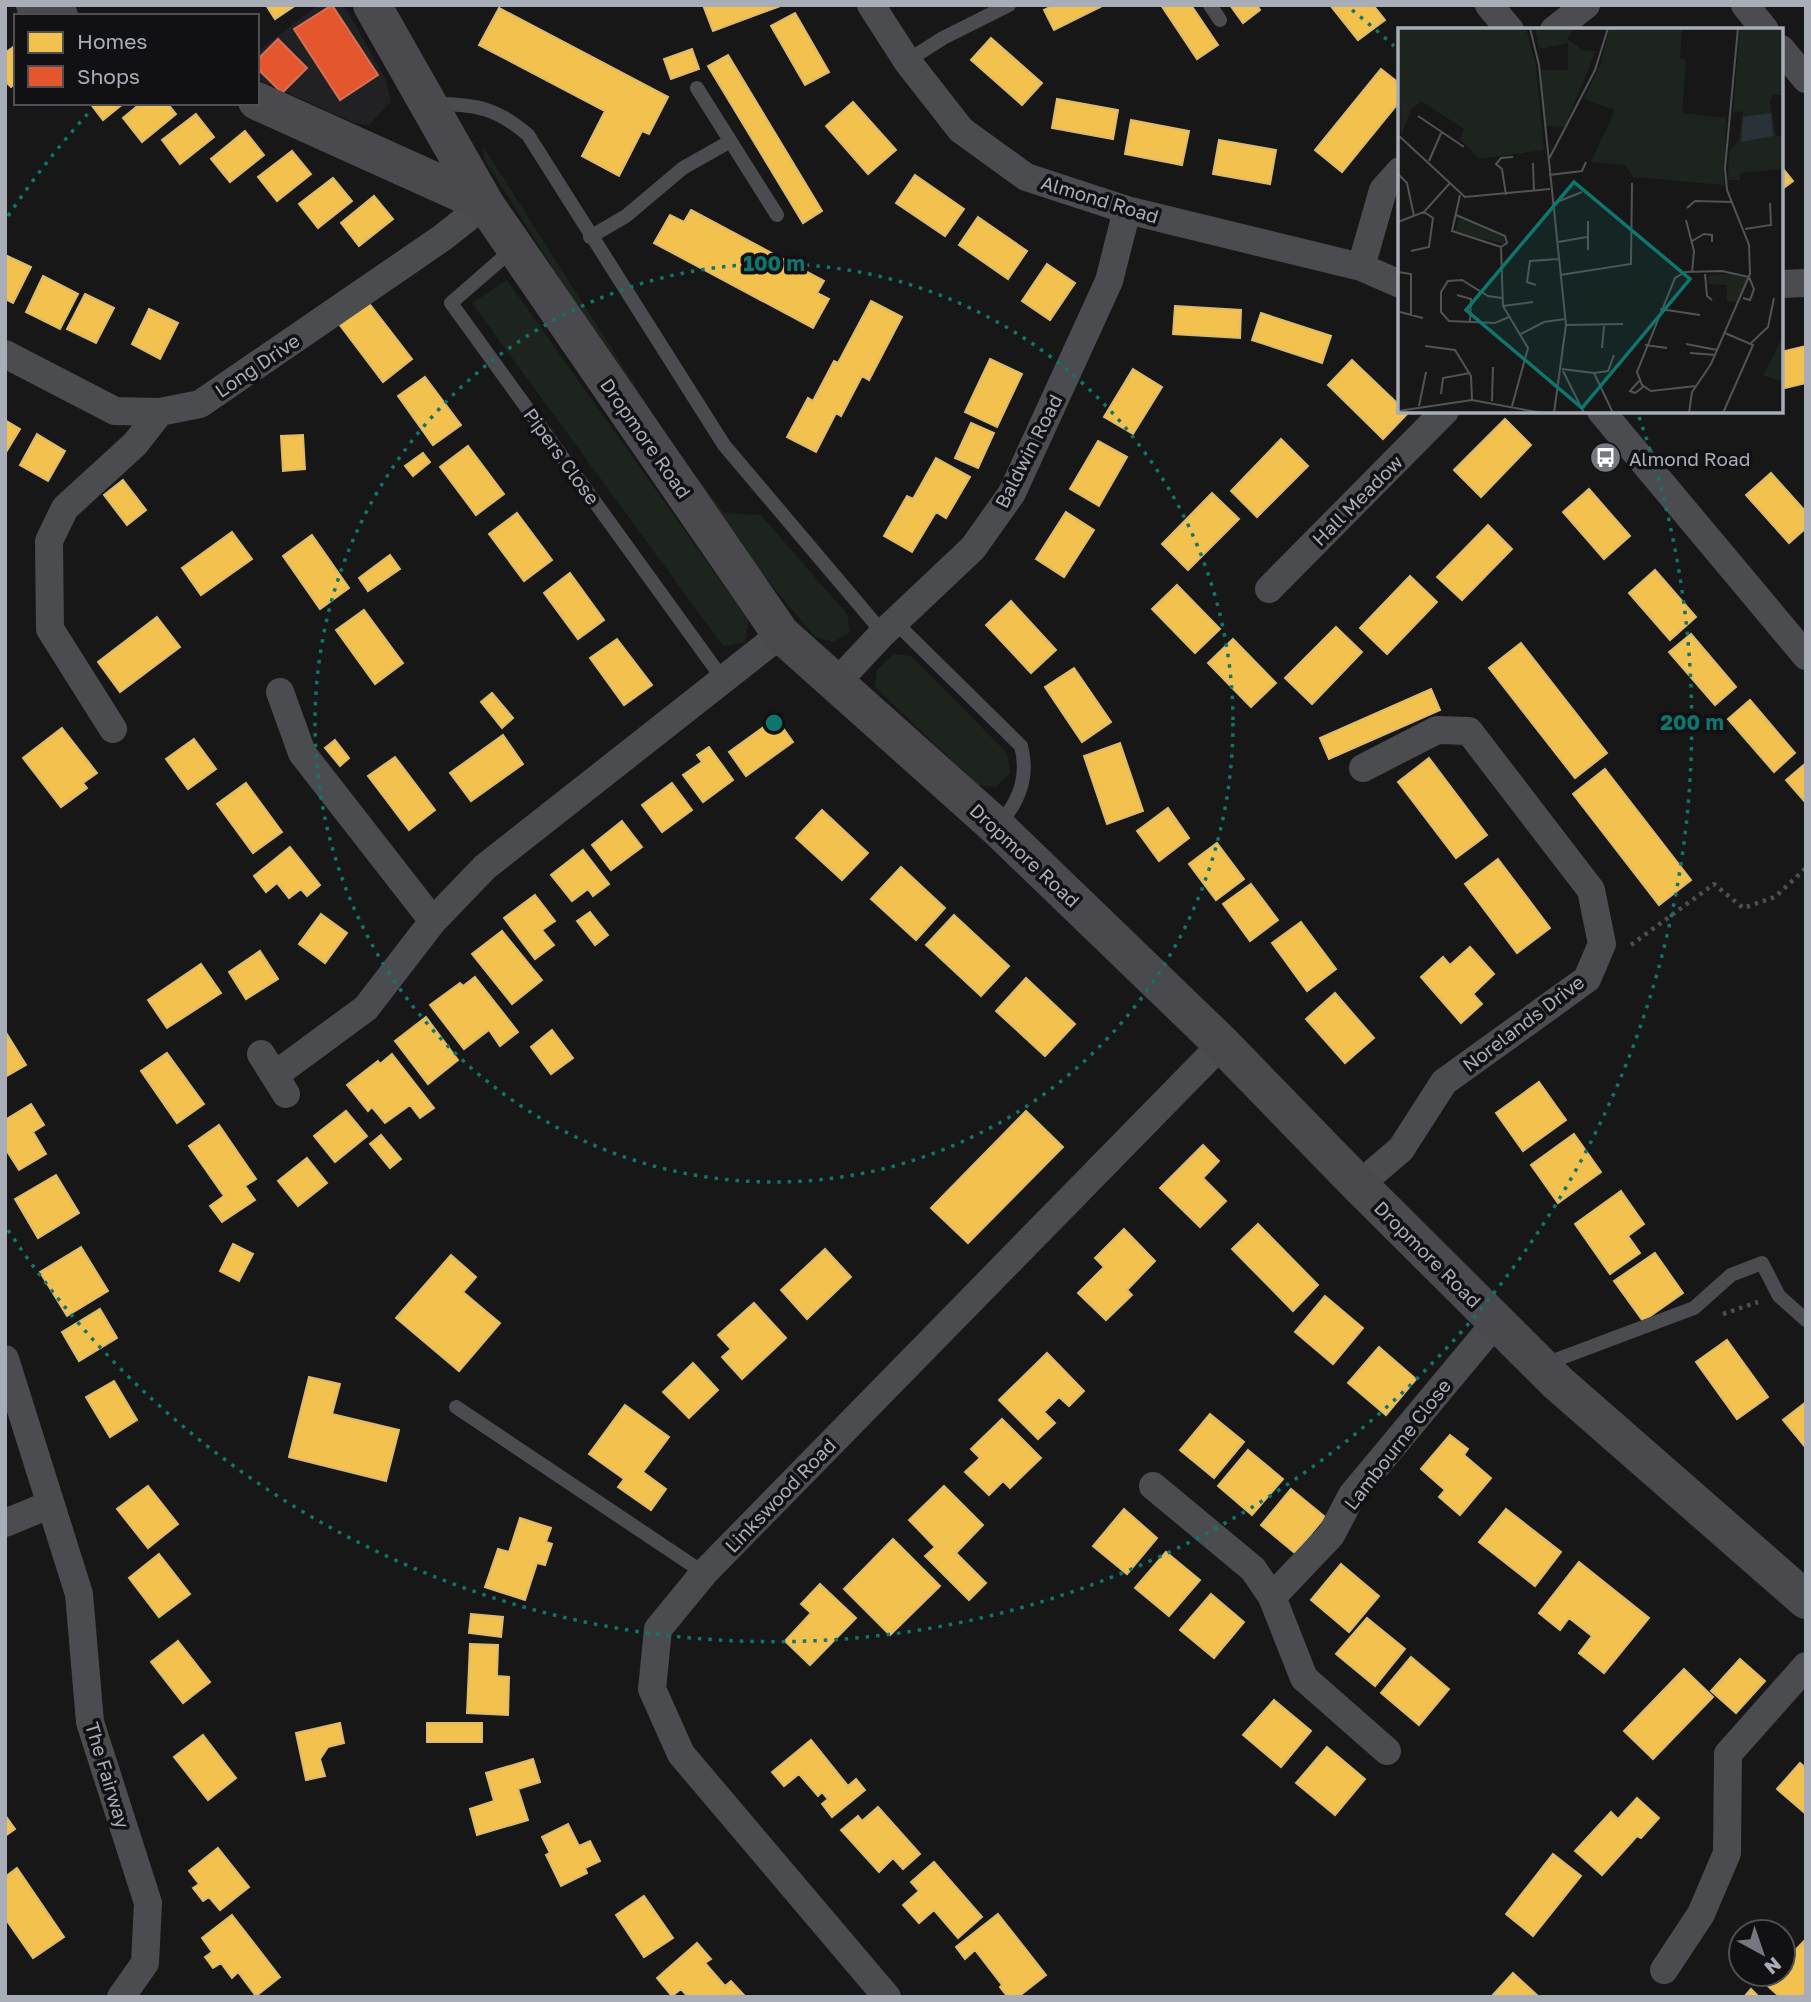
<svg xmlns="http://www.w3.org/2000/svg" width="1811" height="2002" font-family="'Golos Text',sans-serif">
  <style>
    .built { fill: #212123 }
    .green { fill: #1d241e }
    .homes { fill: #f2c14e; stroke: #dcbb6e; stroke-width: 2 }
    .shops { fill: #e4572e; stroke: #d27157; stroke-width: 2 }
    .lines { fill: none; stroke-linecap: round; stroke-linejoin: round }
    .path { stroke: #4d4e52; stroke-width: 4.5; stroke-dasharray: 3.5 5; stroke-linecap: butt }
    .lane { stroke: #4b4c50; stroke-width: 14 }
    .street { stroke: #4b4c50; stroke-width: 28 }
    .secondary { stroke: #4a4a4e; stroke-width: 38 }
    .ring { fill: none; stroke: #0f766e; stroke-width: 3.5; stroke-dasharray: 3.5 7 }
    .labels { text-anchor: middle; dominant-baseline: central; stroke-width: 7; stroke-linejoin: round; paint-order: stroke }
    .street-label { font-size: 19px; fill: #a8adb8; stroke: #111113 }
    .poi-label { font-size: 19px; fill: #a8adb8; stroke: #111113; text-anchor: start }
    .inset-road { fill: none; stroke: #515357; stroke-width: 2 }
    .view { fill: #0f766e; fill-opacity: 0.15; stroke: #0f766e; stroke-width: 3.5 }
    .inset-edge { fill: none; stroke: #a8adb8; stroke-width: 3.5 }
    .centre { fill: #0f766e; stroke: #111113; stroke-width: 3.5 }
    .ring-label { font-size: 21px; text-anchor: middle; font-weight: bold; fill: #0f766e; stroke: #111113; stroke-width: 7; stroke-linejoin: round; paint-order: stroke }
  </style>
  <rect width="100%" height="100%" fill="#171717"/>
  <path class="built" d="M318,5H344L386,80L391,102L369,125L355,123L257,79V52Z"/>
  <path class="green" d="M483,146L672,444L724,513L761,515L847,614L850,632L834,642L815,637L712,513L663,442L484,159Z
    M507,280L748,620L746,642L723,646L472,303Z
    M894,654L911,656L1007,753L1010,773L996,787L978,785L875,687L877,670Z"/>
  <path class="homes" d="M266,5H296L275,19Z
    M703,5H783L713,31Z
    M1054,5H1104L1054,30L1044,10Z
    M1161,5H1191L1218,45L1197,59Z
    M1230,5H1257L1260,10L1243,23Z
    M1330,5H1373L1385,20L1358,40Z
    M499,8L668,97L649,134L642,131L619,176L582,156L605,111L479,45Z
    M795,13L829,72L805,85L771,26Z
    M991,38L1042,83L1022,105L971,60Z
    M16,45V83L11,87L5,81V53Z
    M692,49L699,69L671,79L664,59Z
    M728,55L822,211L803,223L708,66Z
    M1381,69L1400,84V101L1342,172L1315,150Z
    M1057,99L1118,110L1113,139L1052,128Z
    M853,102L896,150L868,174L826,126Z
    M90,103H124L103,120Z
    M141,103H167L176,114L142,142L123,118Z
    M196,114L214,137L180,164L162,140Z
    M1131,120L1189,131L1182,165L1125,154Z
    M245,131L264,155L230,182L211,159Z
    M1219,140L1276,150L1270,184L1213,174Z
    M292,151L311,174L277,201L258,177Z
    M1781,166L1793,181L1781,190Z
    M915,175L964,209L945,236L896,203Z
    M333,178L352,201L318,228L299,204Z
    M374,196L393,219L359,246L341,223Z
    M691,210L824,281L817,293L829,299L813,328L654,243L670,215L684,222Z
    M978,217L1027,251L1008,279L959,245Z
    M5,255L31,267L13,303L5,299Z
    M1047,264L1075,283L1050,320L1022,301Z
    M43,276L78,294L60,329L26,312Z
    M85,294L114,308L96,343L67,329Z
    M871,301L902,317L869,380L862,376L841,416L836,413L816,452L787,437L808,398L813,401L834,361L838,363Z
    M368,302L412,359L383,382L339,324Z
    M1175,306L1241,310L1240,338L1173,334Z
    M149,309L178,323L160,359L132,344Z
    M1261,313L1331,336L1322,363L1252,340Z
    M1806,346V383L1781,389V352Z
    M990,359L1022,374L997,427L965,412Z
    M1352,360L1400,406V411L1408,413L1383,439L1328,385Z
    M1133,369L1162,387L1133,434L1104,417Z
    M425,377L461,425L433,445L398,396Z
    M1505,419L1531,445L1481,497L1454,470Z
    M5,420L20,429L5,454Z
    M971,423L994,433L978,468L955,458Z
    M37,434L65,451L48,481L20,465Z
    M303,435L305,469L283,471L281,436Z
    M1281,439L1308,466L1257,517L1231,491Z
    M1098,441L1127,457L1099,506L1070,489Z
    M468,446L504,494L476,515L440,467Z
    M423,453L430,462L413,476L405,466Z
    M936,458L970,477L946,518L936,512L912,552L884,536L907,496L913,499Z
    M1771,473L1806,512V528L1789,543L1746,495Z
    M123,480L146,510L127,525L104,495Z
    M1589,489L1630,536L1604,559L1563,512Z
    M1212,493L1239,519L1188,570L1162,544Z
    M1066,512L1094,530L1064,577L1036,559Z
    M517,513L552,560L524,581L489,534Z
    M1488,525L1512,549L1462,600L1437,577Z
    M232,532L252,559L201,595L182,568Z
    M312,535L349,588L320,609L283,556Z
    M390,555L400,569L368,591L359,578Z
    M1655,570L1696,617L1670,640L1629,593Z
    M570,573L604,620L578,639L544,593Z
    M1410,576L1437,602L1387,654L1360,628Z
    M1177,585L1220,629L1195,653L1152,609Z
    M1011,601L1056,650L1031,673L986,625Z
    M364,610L403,663L375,684L336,630Z
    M157,617L180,647L120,692L98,662Z
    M1336,627L1362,652L1312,704L1285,678Z
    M1691,634L1736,687L1715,705L1669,652Z
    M617,639L652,685L624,705L590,658Z
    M1233,639L1276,683L1251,707L1208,663Z
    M1521,643L1607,753L1575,778L1489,668Z
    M1074,668L1111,722L1082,742L1045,687Z
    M1431,689L1440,710L1329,759L1320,738Z
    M492,693L513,718L502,728L481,702Z
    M1750,700L1795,753L1774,772L1728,719Z
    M776,718L793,742L746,776L729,752Z
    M62,728L97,773L83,783L87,788L61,807L23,758Z
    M503,735L523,764L471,801L450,773Z
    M194,739L216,769L188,789L166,759Z
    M335,740L349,758L340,766L325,748Z
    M1120,743L1143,811L1107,824L1084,756Z
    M709,747L733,780L703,802L683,775L702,762L697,755Z
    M395,757L435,810L409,830L368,776Z
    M1429,758L1487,835L1456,858L1398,782Z
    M1806,763V803L1786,780Z
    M1605,769L1691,880L1659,905L1573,794Z
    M246,783L282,832L253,853L217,804Z
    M672,783L692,810L662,832L642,805Z
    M1168,808L1189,838L1159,861L1137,831Z
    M822,810L868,853L842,880L796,838Z
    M622,821L642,847L611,870L592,845Z
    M1217,843L1244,879L1216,900L1189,864Z
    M290,847L320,885L307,896L301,889L289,898L277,883L266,892L254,876Z
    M583,850L609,884L593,896L588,889L572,901L551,875Z
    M1498,859L1550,928L1517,953L1465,884Z
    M901,867L945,908L916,940L871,899Z
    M1251,884L1278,920L1250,941L1223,904Z
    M535,895L555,921L542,930L554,945L535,959L504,918Z
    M590,912L608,935L595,945L577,921Z
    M321,914L347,933L325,963L299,944Z
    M954,915L1009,966L981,996L926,945Z
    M1301,922L1336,969L1307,991L1272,943Z
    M502,931L542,980L512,1004L472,954Z
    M1470,947L1494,974L1473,994L1482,1004L1461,1023L1421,977L1443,957L1450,965Z
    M260,951L278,979L246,999L229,972Z
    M201,964L221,993L167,1028L148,1000Z
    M475,977L518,1032L500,1046L489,1030L464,1049L430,1005L460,983L463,986Z
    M1026,978L1075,1024L1045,1056L996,1011Z
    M1335,993L1374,1038L1345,1063L1306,1019Z
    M426,1017L458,1060L428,1084L395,1041Z
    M552,1030L573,1058L551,1074L531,1047Z
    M5,1031L26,1065L5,1077Z
    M167,1053L204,1104L177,1123L141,1071Z
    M392,1054L434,1108L420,1118L410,1105L385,1123L372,1107L368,1111L347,1085L378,1061L380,1064Z
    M1539,1082L1566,1120L1523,1151L1496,1113Z
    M31,1104L44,1125L33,1132L46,1154L19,1170L5,1148V1120Z
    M346,1111L367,1136L335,1162L314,1136Z
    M1026,1111L1063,1147L968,1243L931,1208Z
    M219,1125L256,1179L245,1186L255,1200L222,1222L210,1206L224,1196L189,1146Z
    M1574,1134L1601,1172L1558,1203L1531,1165Z
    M381,1135L401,1159L390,1168L370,1144Z
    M1203,1145L1219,1161L1203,1178L1226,1201L1200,1227L1160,1188Z
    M307,1158L327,1183L298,1206L278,1181Z
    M56,1175L79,1213L38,1238L15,1199Z
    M1621,1191L1644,1224L1628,1236L1640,1253L1610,1274L1575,1224Z
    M1258,1224L1318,1285L1293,1311L1232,1249Z
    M1124,1229L1155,1261L1127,1290L1132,1295L1106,1320L1078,1293L1104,1267L1095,1258Z
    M233,1244L253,1254L239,1281L220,1271Z
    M81,1247L108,1291L67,1316L40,1272Z
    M825,1249L851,1277L807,1319L781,1290Z
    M1655,1253L1683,1293L1643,1321L1614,1281Z
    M451,1255L476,1277L463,1292L500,1323L459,1371L396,1318Z
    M1325,1296L1363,1328L1333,1364L1295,1332Z
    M754,1303L786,1338L742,1379L722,1357L731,1349L718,1335Z
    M100,1309L117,1338L79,1361L62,1332Z
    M1727,1340L1768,1397L1737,1419L1696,1362Z
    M1379,1347L1416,1379L1386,1415L1348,1383Z
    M1047,1353L1084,1391L1069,1406L1059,1397L1044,1412L1055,1423L1038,1439L999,1400Z
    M693,1363L718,1390L689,1418L663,1392Z
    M309,1377L340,1384L332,1414L399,1430L386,1481L289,1457Z
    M114,1381L137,1420L110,1437L86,1397Z
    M1806,1402V1448L1783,1420Z
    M625,1405L669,1437L643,1472L666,1489L651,1510L618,1487L624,1479L589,1454Z
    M1210,1414L1244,1442L1214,1478L1180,1450Z
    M1002,1419L1041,1458L1010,1488L1003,1481L989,1495L965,1472L980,1458L971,1449Z
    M1450,1435L1468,1449L1464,1455L1491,1478L1460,1515L1439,1497L1445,1490L1421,1469Z
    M1248,1450L1283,1479L1252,1515L1218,1486Z
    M148,1486L178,1524L148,1548L117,1509Z
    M944,1486L983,1525L956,1553L986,1583L969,1600L925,1556L935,1547L909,1520Z
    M1291,1489L1325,1517L1295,1553L1261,1525Z
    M1124,1509L1157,1538L1127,1574L1093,1546Z
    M1506,1509L1561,1552L1535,1586L1479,1542Z
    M520,1518L551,1528L546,1542L552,1544L545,1565L537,1563L525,1600L485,1587L498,1549L509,1552Z
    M893,1539L940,1586L890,1635L844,1589Z
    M1166,1552L1200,1580L1169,1616L1135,1588Z
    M159,1554L190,1594L159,1617L129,1578Z
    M1579,1562L1649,1618L1604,1673L1579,1653L1592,1636L1569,1618L1560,1630L1539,1613Z
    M1341,1564L1379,1596L1349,1632L1311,1600Z
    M820,1584L856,1618L810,1665L785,1641L811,1613L801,1604Z
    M1211,1594L1244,1622L1214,1658L1180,1630Z
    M471,1614L503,1617L501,1637L469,1633Z
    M1367,1618L1405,1649L1375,1686L1336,1654Z
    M178,1641L210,1682L183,1703L151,1662Z
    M470,1644L498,1645L497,1676L509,1677L508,1715L467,1713Z
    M1411,1657L1449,1689L1419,1725L1381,1693Z
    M1740,1659L1765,1681L1736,1713L1711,1691Z
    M1684,1669L1713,1697L1653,1759L1624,1731Z
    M1274,1700L1311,1731L1281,1767L1243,1735Z
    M340,1723L344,1743L328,1747L320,1759L325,1776L306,1780L296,1733Z
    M427,1723H482V1742H427Z
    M203,1735L236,1778L208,1800L174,1757Z
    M811,1740L848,1786L856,1779L865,1790L832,1817L822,1804L828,1799L822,1792L818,1796L799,1774L784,1786L772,1772Z
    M1327,1747L1365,1779L1335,1815L1296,1783Z
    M533,1759L540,1782L518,1789L528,1820L477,1835L470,1809L494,1801L486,1773Z
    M1800,1763L1806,1768V1814L1777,1789Z
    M1637,1798L1659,1818L1641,1838L1637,1836L1602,1875L1575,1851L1611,1812L1618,1819Z
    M878,1807L920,1854L903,1869L893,1858L879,1872L841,1830L858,1816L862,1821Z
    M5,1815L15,1829L5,1836Z
    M568,1824L579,1846L590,1841L600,1861L585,1868L587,1873L561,1886L546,1855L550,1853L542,1837Z
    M218,1848L249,1887L220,1910L209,1897L203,1901L193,1888L199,1884L189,1871Z
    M1553,1854L1581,1876L1533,1936L1506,1914Z
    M934,1862L982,1917L958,1938L934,1910L919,1923L903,1905L919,1891L911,1882Z
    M17,1868L64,1937L33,1958L5,1918V1877Z
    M644,1896L673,1938L644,1957L616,1915Z
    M998,1914L1046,1975L1018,1997H1008L1000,1987L1002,1985L975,1950L965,1959L956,1947Z
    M232,1915L280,1977L256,1996L238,1972L232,1978L221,1963L213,1968L205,1957L212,1952L202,1938Z
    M1806,1939V1991L1801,1997H1780L1759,1978L1762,1974H1783V1963Z
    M697,1943L711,1959L705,1963L725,1986L731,1981L744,1995L688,1997L681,1989L672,1996L657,1978Z
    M1513,1973L1539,1997H1491Z
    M1751,1989L1759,1997H1744Z"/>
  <path class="shops" d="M332,5L378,75L340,100L294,29Z
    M278,39L307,68L282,93L257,68V60Z"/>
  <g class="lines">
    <path class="path" d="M1631,945L1714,884L1743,908L1775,897L1806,868
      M1723,1314L1758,1302"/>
    <path class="lane" d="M1210,5L1220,20
      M907,61L943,38L1009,5
      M697,88L777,215
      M434,104C476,104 497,108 528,135L724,445L883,633
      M590,237L626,216L683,168L729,142
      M513,249L451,303L722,678
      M895,622L1021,746C1029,776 1019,803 998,825
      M1545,1364L1694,1308L1731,1275L1762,1263L1779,1296L1806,1320
      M456,1407L704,1573"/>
    <path class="street" d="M871,5L907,61L961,130L1026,177L1127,210L1361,267L1400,284
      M1489,5L1510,30
      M1745,5L1765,30
      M1554,30L1586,5
      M1781,49L1806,79
      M1361,267L1383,190L1400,171
      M1781,284L1806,283
      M5,354L115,411L160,412L200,404L442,238L485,204
      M1601,411L1806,656
      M1269,589L1445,411
      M836,683L883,633L973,548L1012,493L1109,281L1127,210
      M280,692L302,753L433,921
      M113,729L50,629L49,541L65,508L135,444L160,412
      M261,1054L286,1094
      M275,1075L366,1008L433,921L485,867L781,634
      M1359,1185L1401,1149L1444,1082L1587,979L1602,944L1591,890L1469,731L1437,730L1363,768
      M5,1359L79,1594L90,1722L148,1903L145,1963L121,1997
      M1153,1486L1253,1569L1272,1597L1304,1678L1387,1751
      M5,1523L49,1505
      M1272,1597L1331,1535L1352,1495L1496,1322
      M1664,1970L1701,1914L1727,1853L1728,1754L1806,1666
      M887,1997L681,1754L652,1689L658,1629L704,1573L1222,1044"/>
    <path class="secondary" d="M35,5L59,16
      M372,5L485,204L781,634L997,827L1222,1044L1359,1185L1558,1383L1806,1600
      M257,101L485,204"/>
  </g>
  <g class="ring">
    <circle cx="774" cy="723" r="459"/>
    <path d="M8 216A918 918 0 0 1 92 109M1352 10A918 918 0 0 1 1394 46M1639 417A918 918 0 0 1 8 1230"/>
  </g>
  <defs>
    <symbol id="bus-disc" viewBox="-11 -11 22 22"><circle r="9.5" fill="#757880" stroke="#111113"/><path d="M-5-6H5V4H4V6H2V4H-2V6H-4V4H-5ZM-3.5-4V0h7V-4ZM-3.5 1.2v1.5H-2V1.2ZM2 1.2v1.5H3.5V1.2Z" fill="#fff"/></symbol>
  </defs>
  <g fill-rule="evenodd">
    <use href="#bus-disc" x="1588" y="440" width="35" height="35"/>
  </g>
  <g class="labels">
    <g class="street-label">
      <text transform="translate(1100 199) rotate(17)">Almond Road</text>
      <text transform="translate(257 365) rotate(-34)">Long Drive</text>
      <text transform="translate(646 438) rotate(55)">Dropmore Road</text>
      <text transform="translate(1028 451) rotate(-63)">Baldwin Road</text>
      <text transform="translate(562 456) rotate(54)">Pipers Close</text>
      <text transform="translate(1357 500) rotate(-45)">Hall Meadow</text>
      <text transform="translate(1025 855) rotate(43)">Dropmore Road</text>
      <text transform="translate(1523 1023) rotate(-37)">Norelands Drive</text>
      <text transform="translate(1428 1254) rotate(45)">Dropmore Road</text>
      <text transform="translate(1397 1444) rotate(-52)">Lambourne Close</text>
      <text transform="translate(780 1495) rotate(-46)">Linkswood Road</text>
      <text transform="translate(108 1775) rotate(73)">The Fairway</text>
    </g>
    <g class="poi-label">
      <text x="1629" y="458">Almond Road</text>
    </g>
  </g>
  <g transform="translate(1398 28)">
    <rect width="385" height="385" fill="#171717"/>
    <path d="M0,0H128L138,38L146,122L81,131L62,111L66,101L23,73L13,81L3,108ZM137,0H177L169,11L185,22L198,23L166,99L147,98L143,42H170V15L141,21ZM211,0H284L282,30L288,32L284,85L328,90L326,157L235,149L227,137L193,134L217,82L186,71L203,35ZM342,0H385V67H375L372,73L378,108L385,107V141L342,145V152H330L331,124L341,112L345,83L335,85ZM61,190L106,209V216L57,204ZM331,246L349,250L342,274L329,273V257L309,256L311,247ZM385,309V354L365,347Z" fill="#1d241e"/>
    <path d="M373,85L375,108L343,114L345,89Z" fill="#2a3239"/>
    <path class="inset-road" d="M132,0L141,37L168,297L156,385M20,88L66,119M0,107L67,169L152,161M151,131L197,42L210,0M31,133L44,103M135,135L136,164M0,146L9,155L16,188M151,147L184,143L188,134M62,167L54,203L103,219M108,167L104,141L98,136L103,130L115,129M154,176L184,164M289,180L297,173L335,174M58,187L107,208L109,215L103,219M288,192L296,223L294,245M190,193V222M0,194L26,184L52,155M347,201L373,197L372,175M294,213L306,206L314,207V214M160,214L189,209M103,219L105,278L130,320L114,378M13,223L31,219L35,190L26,184M0,244L13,246V287M307,246L309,268L314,272M162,247L233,236L234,155M138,257L129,254L132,233L161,231M59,267L73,271L72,294M104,270L90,268L64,252L50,253L43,264V284L51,293L97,295L111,289M105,278L135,274M262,281L302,287M2,284L25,290M168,297L225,296M123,306L146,294L167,291M353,315L370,299L376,270M288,316L319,322M247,317L269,320M27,318L57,322L73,348L74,372M204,320L206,298M292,325L318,327M164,341L196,345L215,385M165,343L186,385M196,345L210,343L216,327M241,353L232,363L237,365L245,359M298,358L253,363L244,357L239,344L277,250L287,244L324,243L351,249L356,261L352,272L345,270M43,366L45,350L72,345M94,373L95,339M21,378L28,344M0,383L74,372L144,385M291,385L294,364L313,336L352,246L351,217L329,162L327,140L340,0M325,385L355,317L327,305"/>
    <path class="view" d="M176,154L292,251L184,380L68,282Z"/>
    <rect width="385" height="385" class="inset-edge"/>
  </g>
  <circle cx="774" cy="723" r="10" class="centre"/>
  <g class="ring-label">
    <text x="774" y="271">100 m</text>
    <text x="1692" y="730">200 m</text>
  </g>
  <rect width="1811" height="2002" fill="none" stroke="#a8adb8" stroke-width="14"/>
  <rect x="14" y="14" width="245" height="91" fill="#111113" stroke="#4d4f55" stroke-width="2"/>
  <rect x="28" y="32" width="35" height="21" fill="#f2c14e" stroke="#4d4f55" stroke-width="2"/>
  <text x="77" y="49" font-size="21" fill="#a8adb8">Homes</text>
  <rect x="28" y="66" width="35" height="21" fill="#e4572e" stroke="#4d4f55" stroke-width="2"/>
  <text x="77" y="84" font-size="21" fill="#a8adb8">Shops</text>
  <g transform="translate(1762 1953) rotate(140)"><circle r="33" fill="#111113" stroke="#4d4f55" stroke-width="2"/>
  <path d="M0-5L12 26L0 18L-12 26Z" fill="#757880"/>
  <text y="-10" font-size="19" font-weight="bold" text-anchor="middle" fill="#a8adb8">N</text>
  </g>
</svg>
